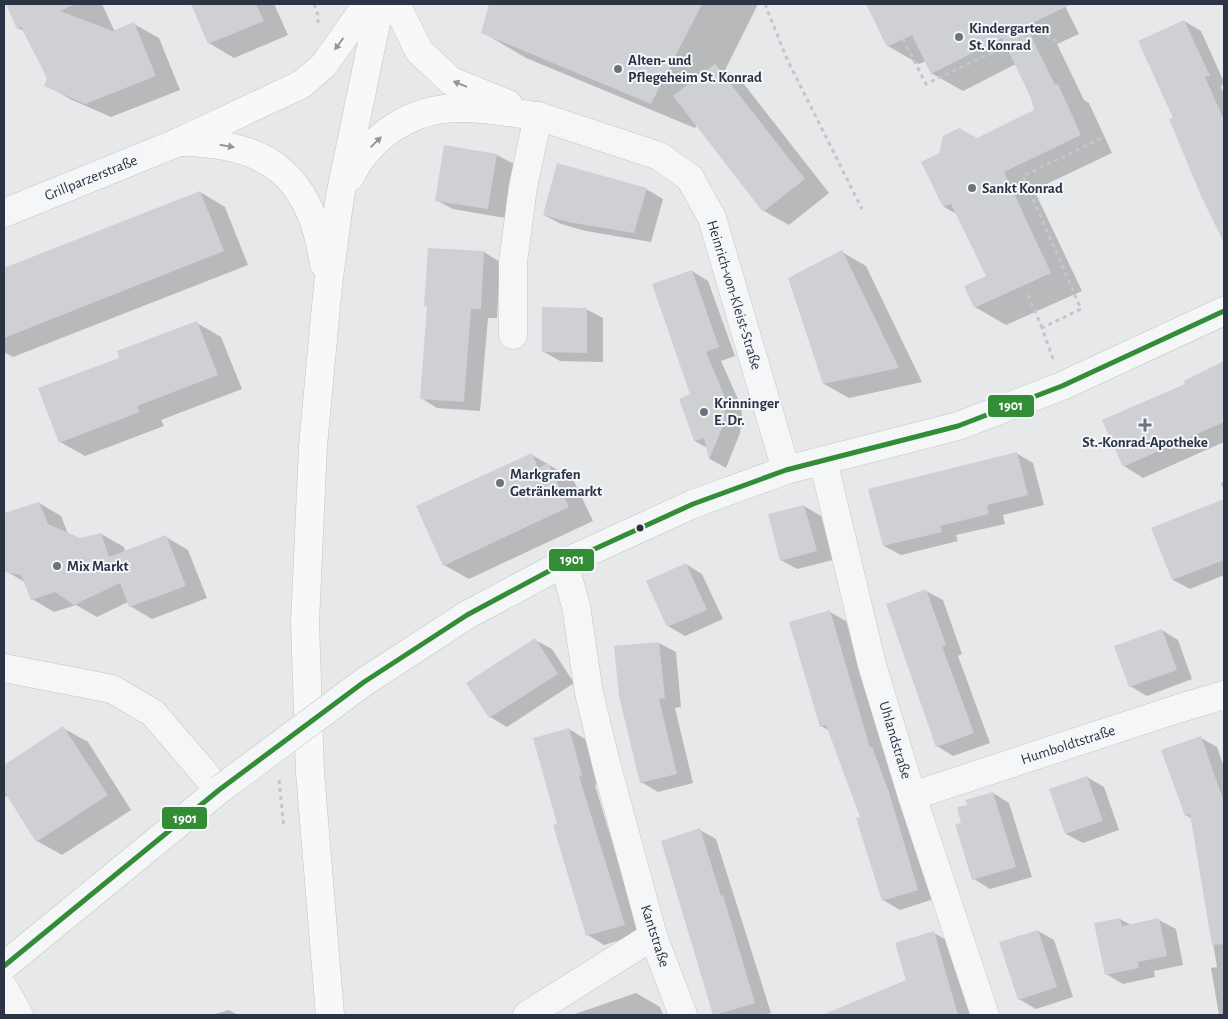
<svg xmlns="http://www.w3.org/2000/svg" width="1228" height="1019" font-family="'Alegreya Sans',sans-serif">
  <style>
    .shadow { fill: #0003 }
    .building { fill: #ced0d3 }
    .lines { fill: none; stroke-linecap: round; stroke-linejoin: round }
    .minor-casing { stroke: #c4c6c8; stroke-width: 29 }
    .primary-casing { stroke: #c2c5c8; stroke-width: 29 }
    .path { stroke: #c5c6ca; stroke-width: 3; stroke-dasharray: 4 4; stroke-linecap: butt }
    .minor { stroke: #f5f6f7; stroke-width: 28 }
    .primary { stroke: #f8f8f8; stroke-width: 28 }
    .minor-bridge-casing { stroke: #c4c6c8; stroke-width: 29; stroke-linecap: butt }
    .minor-bridge { stroke: #f5f6f7; stroke-width: 28 }
    .bus-1-casing { stroke: #f4f6f9; stroke-width: 9 }
    .bus-1 { stroke: #338c36; stroke-width: 5 }
    .oneway { fill: #92969e }
    .poi-dot { fill: #6c737f; stroke: #f4f6f9; stroke-width: 2 }
    .bus-dot { fill: #2b3445; stroke: #f4f6f9; stroke-width: 2 }
    .labels { text-anchor: middle; dominant-baseline: central; stroke-width: 4; stroke-linejoin: round; paint-order: stroke }
    .poi-label { font-size: 15px; font-weight: bold; fill: #2b3445; stroke: #f4f6f9; text-anchor: start }
    .street-label { font-size: 15px; fill: #2b3445; stroke: #f4f6f9 }
    .line-badge { stroke: #f4f6f9; stroke-width: 2 }
    .badge-label { font-size: 14px; text-anchor: middle; font-weight: bold; fill: #fff }
  </style>
  <rect width="100%" height="100%" fill="#e6e8ea"/>
  <path class="shadow" d="M7,4H102L115,32L134,24L159,38L180,90L111,117L70,99L46,85L49,78L25,32L18,28Z
    M192,4H274L288,35L234,58L209,43Z
    M490,4H758L725,70L740,79L829,193L789,225L764,211L697,125L695,128L526,58L482,32Z
    M867,4H1064L1079,34L1057,44L1084,100L1089,103L1112,153L1034,190L1082,291L1006,325L975,307L987,277L957,214L944,207L977,139L1036,111L1032,97L1016,64L963,91L931,73L926,61L919,64L888,46Z
    M1184,21L1201,31L1224,82L1221,87L1224,94V241L1203,195L1174,118Z
    M445,146L497,155L514,164L505,218L453,209L436,200Z
    M646,189L663,199L651,242L586,231L561,224L544,215Z
    M200,192L225,207L248,265L13,357L4,352V269Z
    M484,252L500,262L497,318H488L480,411L437,408L421,398L428,307L425,305Z
    M842,252L866,266L922,382L849,398L824,384Z
    M692,271L708,281L735,356L721,361L741,406L742,417L740,433L726,468L710,459L707,448L695,441L692,394Z
    M586,309L603,318V362L560,361L544,352Z
    M197,323L221,337L242,389L161,420L164,426L85,456L60,442L121,358Z
    M1224,362V442L1143,478L1124,466L1187,385L1186,382Z
    M1016,453L1033,463L1044,505L1003,515L1005,524L956,535L958,541L901,555L884,546Z
    M532,455L573,479L593,521L469,579L444,565Z
    M1224,482V491L1221,483Z
    M1224,501V544L1221,545L1224,552V575L1190,589L1173,580L1153,529Z
    M39,503L61,516L68,534L80,539L101,534L124,547L125,552L166,537L188,550L207,598L152,619L130,606L128,602L97,617L76,605L54,612L32,599L26,583L6,571L4,565V514Z
    M804,506L821,516L833,560L797,569L781,560Z
    M686,564L702,574L723,619L685,636L668,626Z
    M926,591L943,600L962,654L958,656L990,743L953,756L937,746Z
    M830,612L846,621L886,756L934,899L900,910L883,900L861,818L830,731L821,726Z
    M1162,630L1178,640L1192,679L1147,696L1130,686Z
    M535,640L552,649L574,683L507,727L490,717Z
    M659,643L676,652L681,707L675,708L693,783L658,792L641,782Z
    M63,728L88,742L131,810L62,855L37,841L8,796H4V766Z
    M569,729L585,739L598,784L595,785L640,934L604,945L588,935L559,825Z
    M1201,738L1217,747L1224,767V1015H1219L1211,968L1217,967L1192,819L1186,815Z
    M1087,777L1104,787L1119,830L1083,843L1066,834Z
    M993,793L1009,803L1032,877L990,889L974,879L963,823L968,805Z
    M700,830L716,839L771,1013L762,1015H714Z
    M1120,919L1131,925L1159,920L1176,929L1183,965L1154,971L1155,977L1123,984L1106,974Z
    M1038,931L1054,940L1073,997L1036,1009L1019,999Z
    M934,933L950,942L971,1015H853L849,1005L907,980Z
    M636,993L660,1007L663,1015H572Z
    M229,1010L238,1015H212Z"/>
  <path class="building" d="M6,4H76L60,11L113,31L134,22L156,76L85,104L44,86L47,78L21,27L17,29Z
    M191,4H256L264,21L208,44Z
    M489,4H702L651,104L481,33Z
    M866,4H1072L1026,26L1055,85L1058,84L1081,135L1004,172L1051,273L974,308L964,286L986,276L951,204L943,207L921,162L939,153L943,136L959,128L977,138L1034,110L1031,98L1002,38L931,74L912,35L887,47Z
    M1184,20L1210,76L1205,77L1224,120V243L1201,196L1169,119L1173,118L1138,41Z
    M715,64L805,179L763,212L673,96Z
    M444,145L497,154L488,209L435,201Z
    M557,163L647,188L634,233L568,222L543,215Z
    M200,191L224,251L4,338V268Z
    M428,248L484,251L481,309H471L464,402L420,399L427,306H424Z
    M842,250L899,368L823,384L788,278Z
    M692,270L719,347L706,352L724,395L726,407L724,423L709,460L704,438L694,441L679,399L690,394L652,284Z
    M542,307L587,308V353L542,352Z
    M197,321L218,375L137,406L140,412L59,443L38,388L119,358L117,351Z
    M1224,361V422L1123,467L1102,420L1185,384L1184,381Z
    M1017,452L1028,495L987,505L989,514L940,526L942,532L883,546L868,489Z
    M532,453L538,468L548,463L569,507L443,566L416,506Z
    M1224,499V560L1172,580L1151,528Z
    M39,502L48,524L80,538L101,533L109,557L166,535L186,586L129,607L120,583L74,605L55,592L31,600L21,575L4,572V513Z
    M804,505L817,551L780,561L768,514Z
    M686,563L707,610L667,627L646,581Z
    M926,589L946,645L942,646L974,733L936,747L886,604Z
    M830,610L870,748L872,747L889,792L918,890L882,901L856,818L860,817L826,725L820,727L789,622Z
    M1162,629L1177,670L1129,687L1114,646Z
    M535,638L558,674L489,718L466,683Z
    M659,642L665,698L659,699L677,774L640,783L619,696L614,646Z
    M63,726L108,795L36,842L4,791V765Z
    M569,728L582,775L579,776L625,925L586,936L553,825L557,824L533,738Z
    M1201,736L1224,802V944L1212,945L1190,814L1185,816L1161,750Z
    M1087,776L1103,821L1065,834L1049,789Z
    M993,792L1016,867L972,880L955,824L961,823L957,807L967,805L965,800Z
    M700,828L721,896L723,895L755,1003L715,1015H713L661,841Z
    M1120,918L1122,926L1159,918L1167,956L1138,962L1139,968L1105,975L1094,923Z
    M1038,930L1057,987L1018,1000L999,942Z
    M934,931L958,1015H822L906,980L895,943Z"/>
  <g class="lines">
    <defs>
      <path id="minor" d="M4,213L179,142
        M513,335V262L523,187L538,116L659,156L690,178L712,218L786,470
        M823,460L872,665L912,796L985,1015
        M564,563L576,606L589,693L607,767L653,936L683,1015
        M4,668L112,689L153,713L219,790L4,966
        M364,682L467,615L564,563L693,504L786,470L958,426L1062,386L1224,311
        M912,796L1177,709L1224,695
        M4,988L19,1015
        M527,1015L653,936"/>
      <path id="primary" d="M396,4L419,51L451,81L508,104
        M179,142L302,84L324,65L367,4
        M181,142C269,143 311,176 324,264
        M350,177C370,136 411,109 457,108C483,107 511,113 538,116
        M330,1015L310,772L305,622L313,446L328,285L340,196L380,4"/>
    </defs>
    <use href="#minor" class="minor-casing"/>
    <use href="#primary" class="primary-casing"/>
    <path class="path" d="M314,4L318,15V23
      M765,4L787,59L862,209
      M903,39L926,84L1037,31L1061,43
      M1028,295L1042,328
      M1053,359L1042,328L1081,309L1023,176L1104,137
      M279,780L284,828"/>
    <use href="#minor" class="minor"/>
    <use href="#primary" class="primary"/>
    <defs>
      <path id="minor-bridge" d="M219,790L364,682"/>
    </defs>
    <use href="#minor-bridge" class="minor-bridge-casing"/>
    <use href="#minor-bridge" class="minor-bridge"/>
    <defs>
      <path id="bus-1" d="M4,966L219,790L364,682L467,615L564,563L693,504L786,470L958,426L1062,386L1224,311"/>
    </defs>
    <use href="#bus-1" class="bus-1-casing"/>
    <use href="#bus-1" class="bus-1"/>
  </g>
  <defs><path id="oneway-solid" d="M-6-.8H1V-3.2L6.5 0L1 3.2V.8H-6Z" transform="scale(1.25)"/></defs>
  <g class="oneway">
    <use href="#oneway-solid" transform="translate(339 44) rotate(126)"/>
    <use href="#oneway-solid" transform="translate(460 84) rotate(-158)"/>
    <use href="#oneway-solid" transform="translate(376 142) rotate(-44)"/>
    <use href="#oneway-solid" transform="translate(227 146) rotate(10)"/>
  </g>
  <g class="poi-dot">
    <circle cx="959" cy="37" r="5"/>
    <circle cx="618" cy="69" r="5"/>
    <circle cx="972" cy="188" r="5"/>
    <circle cx="704" cy="412" r="5"/>
    <path d="M1142.5 417.5h5v5h5v5h-5v5h-5v-5h-5v-5h5z"/>
    <circle cx="500" cy="483" r="5"/>
    <circle cx="57" cy="566" r="5"/>
  </g>
  <circle class="bus-dot" cx="640" cy="528" r="4.5"/>
  <g class="labels">
    <g class="poi-label">
      <text x="969" y="28">Kindergarten<tspan x="969" dy="17">St. Konrad</tspan></text>
      <text x="628" y="60">Alten- und<tspan x="628" dy="17">Pflegeheim St. Konrad</tspan></text>
      <text x="982" y="188">Sankt Konrad</text>
      <text x="714" y="403">Krinninger<tspan x="714" dy="17">E. Dr.</tspan></text>
      <text x="1145" y="442" text-anchor="middle">St.-Konrad-Apotheke</text>
      <text x="510" y="474">Markgrafen<tspan x="510" dy="17">Getränkemarkt</tspan></text>
      <text x="67" y="566">Mix Markt</text>
    </g>
    <g class="street-label">
      <text transform="translate(91 178) rotate(-22)">Grillparzerstraße</text>
      <text transform="translate(734 295) rotate(73)">Heinrich-von-Kleist-Straße</text>
      <text transform="translate(895 740) rotate(73)">Uhlandstraße</text>
      <text transform="translate(1068 745) rotate(-18)">Humboldtstraße</text>
      <text transform="translate(655 936) rotate(72)">Kantstraße</text>
    </g>
  </g>
  <g class="line-badge">
    <rect x="987" y="394" width="48" height="24" rx="5" fill="#338c36"/>
    <rect x="548" y="548" width="47" height="24" rx="5" fill="#338c36"/>
    <rect x="161" y="806" width="47" height="24" rx="5" fill="#338c36"/>
  </g>
  <g class="badge-label">
    <text x="1011" y="410">1901</text>
    <text x="572" y="564">1901</text>
    <text x="185" y="823">1901</text>
  </g>
  <rect width="1228" height="1019" fill="none" stroke="#2b3445" stroke-width="10"/>
</svg>
